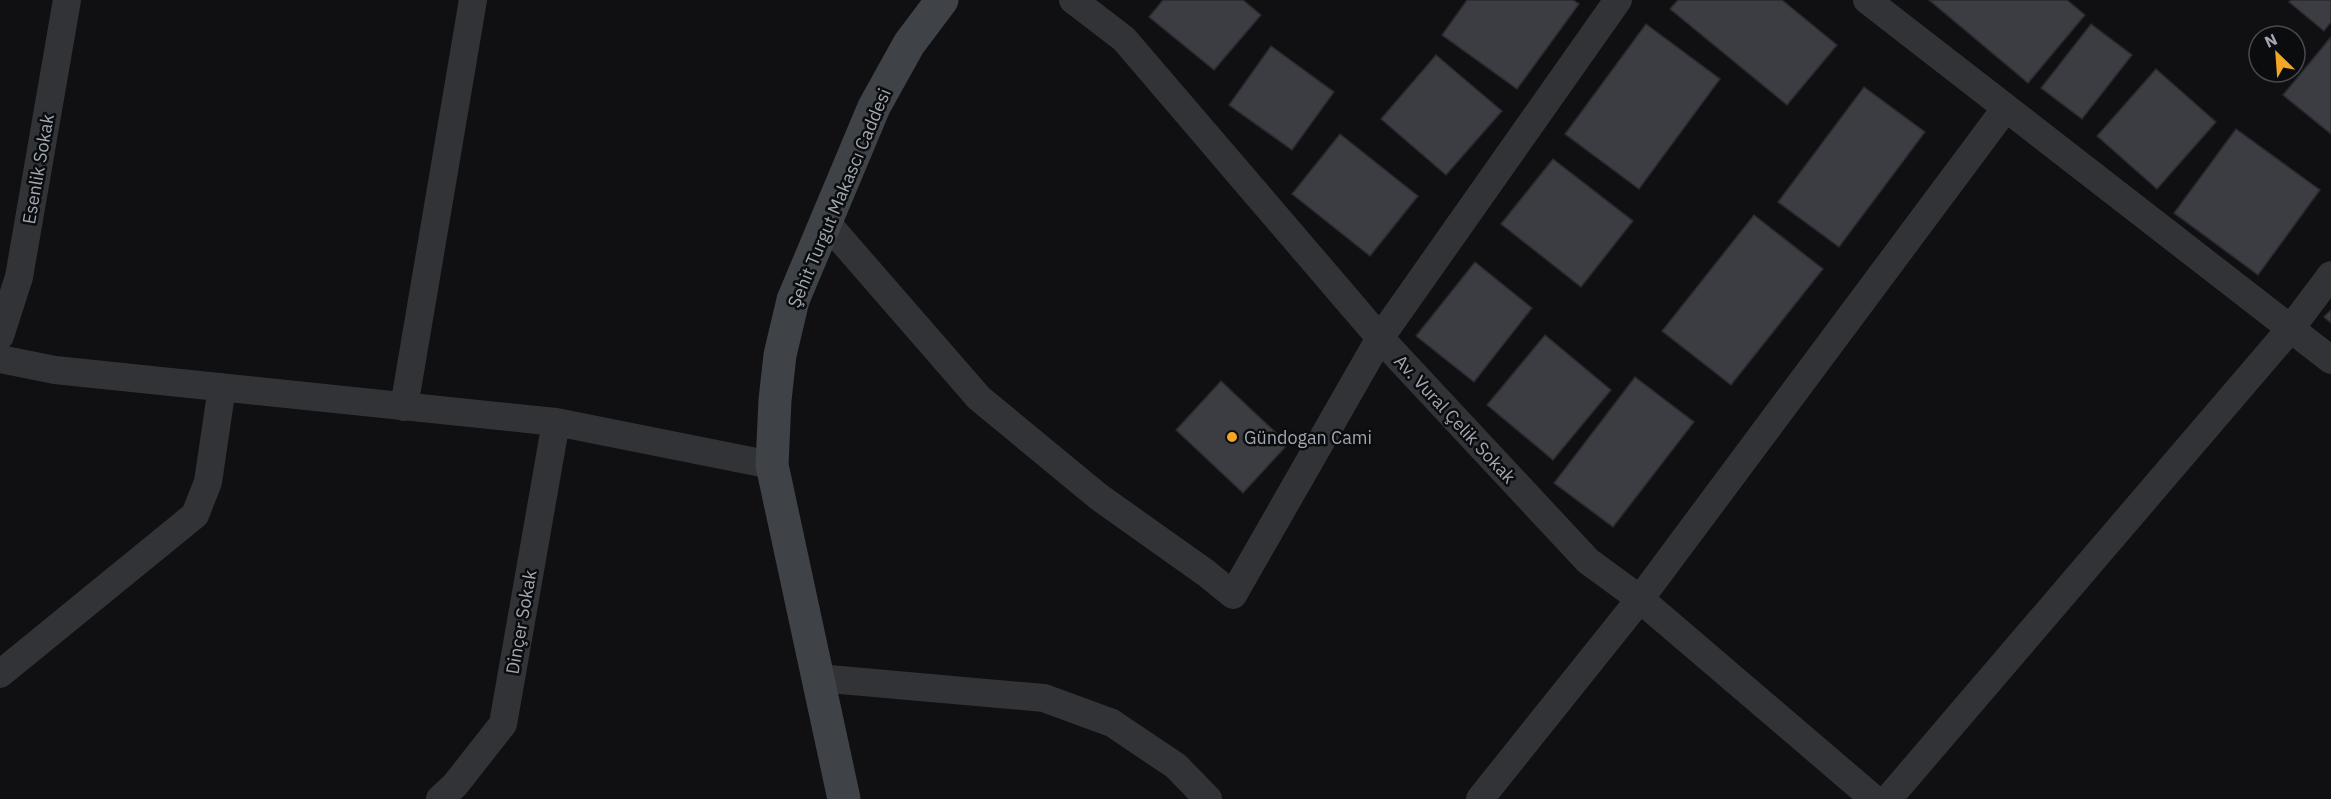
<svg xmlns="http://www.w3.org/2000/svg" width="2331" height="799" font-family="'IBM Plex Sans',sans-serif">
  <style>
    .building { fill: #3c3d42; stroke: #2a2a2e; stroke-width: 1.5 }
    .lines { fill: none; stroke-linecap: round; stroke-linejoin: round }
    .street { stroke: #313337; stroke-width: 28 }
    .secondary { stroke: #3f4247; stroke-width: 33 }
    .poi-dot { fill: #f4a726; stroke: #0b0c0d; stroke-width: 2 }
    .labels { text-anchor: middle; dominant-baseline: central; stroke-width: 5; stroke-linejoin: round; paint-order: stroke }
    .street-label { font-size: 18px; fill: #a1a7b3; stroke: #0b0c0d }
    .poi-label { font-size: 18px; fill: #a1a7b3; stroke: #0b0c0d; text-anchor: start }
  </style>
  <rect width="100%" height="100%" fill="#101012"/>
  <path class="building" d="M1163,0H1243L1261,15L1214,70L1149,17Z
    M1467,0H1573L1579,4L1517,89L1442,35Z
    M1678,0H1782L1837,45L1787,105L1670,9Z
    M1929,0H2067L2085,15L2028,83Z
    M2291,0H2331V22L2324,31L2289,2Z
    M1646,24L1720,79L1639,189L1565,134Z
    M2091,24L2132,55L2082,119L2041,88Z
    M2331,37V134L2283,95Z
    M1271,46L1334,92L1292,150L1229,105Z
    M1436,55L1502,111L1446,175L1381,119Z
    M2156,69L2216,122L2157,189L2097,136Z
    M1864,87L1925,132L1839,247L1778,202Z
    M2236,129L2320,190L2258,275L2174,213Z
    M1340,134L1418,196L1370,256L1292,194Z
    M1553,159L1633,221L1581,287L1501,224Z
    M1754,215L1823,269L1731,385L1662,331Z
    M1475,262L1532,308L1474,382L1416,336Z
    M2331,310V323L2324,317Z
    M1545,335L1611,390L1553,460L1487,405Z
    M1635,377L1694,422L1613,527L1554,483Z
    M1221,381L1288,444L1243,493L1176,430Z"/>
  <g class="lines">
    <path class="street" d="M1073,0L1124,39L1380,338L1588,561L1640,599L1874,799
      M1867,0L2331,360
      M825,221L979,398L1099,497L1206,573L1233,595L1380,338L1618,0
      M0,336L19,277L67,0
      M0,359L55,370L556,422L772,465
      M404,407L473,0
      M0,674L195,515L208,482L222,387
      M818,678L1044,698L1112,723L1176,766L1208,799
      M440,799L455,785L503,724L556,422
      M1480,799L1640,599L2005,109
      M1888,799L2291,328L2331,275"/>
    <path class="secondary" d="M844,799L772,465L775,400L780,355L793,300L874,107L909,44L942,0"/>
  </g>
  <circle class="poi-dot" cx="1232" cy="437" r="6"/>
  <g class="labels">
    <g class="street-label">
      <text transform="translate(38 169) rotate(-80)">Esenlik Sokak</text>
      <text transform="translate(839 198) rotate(-67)">Şehit Turgut Makascı Caddesi</text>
      <text transform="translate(1455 419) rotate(47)">Av. Vural Çelik Sokak</text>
      <text transform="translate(521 622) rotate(-80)">Dinçer Sokak</text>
    </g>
    <g class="poi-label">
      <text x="1244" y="437">Gündogan Cami</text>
    </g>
  </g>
  <g transform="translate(2277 54) rotate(335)"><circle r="28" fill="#0b0c0d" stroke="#474a4f" stroke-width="1.5"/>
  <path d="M0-4.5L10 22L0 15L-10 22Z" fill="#f4a726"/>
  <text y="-9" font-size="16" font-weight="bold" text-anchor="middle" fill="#a1a7b3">N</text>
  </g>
</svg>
